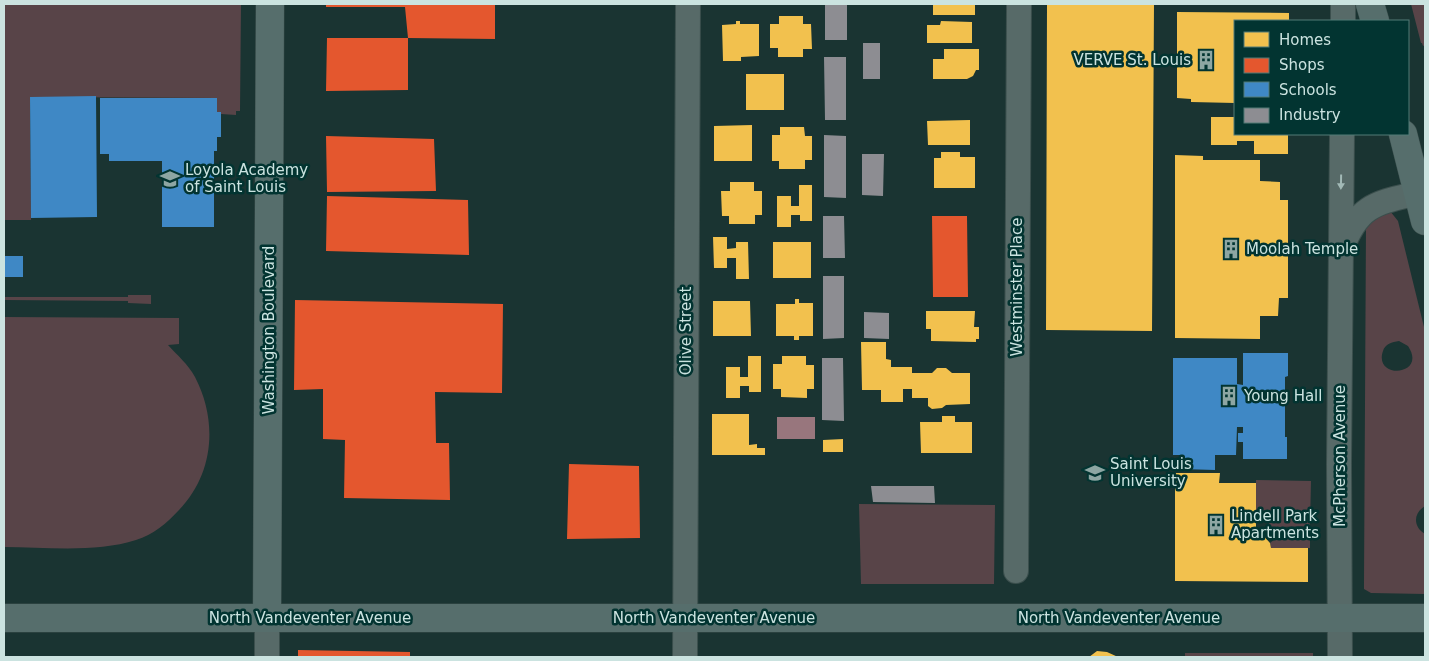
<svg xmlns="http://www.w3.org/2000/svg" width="1429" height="661" font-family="'DejaVu Sans',sans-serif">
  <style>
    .green { fill: #584448; fill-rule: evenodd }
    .water { fill: #98767d }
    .homes { fill: #f2c14e }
    .shops { fill: #e4572e }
    .schools { fill: #3f88c5 }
    .industry { fill: #8d8d92 }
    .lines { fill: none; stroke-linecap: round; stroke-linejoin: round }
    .minor-casing { stroke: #3b4f4d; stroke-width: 26 }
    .major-casing { stroke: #3b4f4d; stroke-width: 29 }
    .minor { stroke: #576a68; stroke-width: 24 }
    .major { stroke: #566e6c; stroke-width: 28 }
    .oneway { fill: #a2b9b6 }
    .labels { text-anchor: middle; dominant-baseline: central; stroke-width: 5; stroke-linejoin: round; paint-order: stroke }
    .poi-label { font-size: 15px; fill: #cbe3e0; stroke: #023431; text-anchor: start }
    .street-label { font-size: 15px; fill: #cbe3e0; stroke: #023431 }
  </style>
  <rect width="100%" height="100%" fill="#1a3432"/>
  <path class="green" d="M4,4H241L240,111H236V115L221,114V112H217V98L30,97L31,220H4Z
    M1411,4H1425V45L1423,46L1422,43H1421Z
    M1390,211L1398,221L1425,331V506C1413,513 1413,527 1425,534V594L1371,593L1364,589V583L1366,224L1368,219ZM1399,341L1408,346C1428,376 1373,380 1383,351C1385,344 1392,342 1399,341Z
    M128,295H151V304L128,303V301L4,300V297H128Z
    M4,317L179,318V344L168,345C177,355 188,364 195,377C218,421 214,474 179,510C167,523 153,535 136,540C96,553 45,547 4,547Z
    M1256,480L1311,481L1310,526L1276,527L1271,529L1266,516L1262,515L1256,517Z
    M859,504L995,505L994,584H861Z
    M1275,533H1310V548H1271L1270,543L1275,539L1273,536Z
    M1185,653H1313V657H1185Z"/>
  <path class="water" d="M777,417H815V439H777Z"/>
  <path class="homes" d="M933,4H975V15H933Z
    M1047,4H1154L1152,331L1046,330Z
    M1177,12L1289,13V21H1235V103L1191,102V99L1177,98Z
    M779,16H803V24H811L812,49H803V57H778V48H770V24H779Z
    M736,21H740V24H759V56L741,57V61H723L722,25L736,24Z
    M941,21L972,22V43H927V25H940Z
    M944,49H979V70H976L973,76L967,79H933V59H944Z
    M746,74H784V110H746Z
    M1211,117H1235V134H1288V154H1254V141H1237V145H1211Z
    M970,120V145H928L927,121Z
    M752,125V161H714V126Z
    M780,127H804L805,136H812V160H805V169H779V161H772V135H780Z
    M941,152H960V157H975V188H934V158H941Z
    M1175,155L1203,156V160H1260V181L1280,182V200H1288V298H1279L1278,316H1260V339L1175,338Z
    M730,182H754V191H762V215H755V224H729V216H722L721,191H730Z
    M799,185H812V221H800V215H791V227H777V196H791V206H799Z
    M713,237H727V249L736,248V242H748L749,279H736V258H727V268H714Z
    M773,242H811V278H773Z
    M795,299H799V303H813V336H799V340H794V336H776V304H795Z
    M713,301H750L751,336H713Z
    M926,311H975L974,327H979V339H976V342L931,341V329H926Z
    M861,342H886V359L891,360V367H912V373H932L937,368H946L952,373H970V404L946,405L942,408L932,409L928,406V398H912V389H903V402H881V390H862Z
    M748,356H761V392H749V386H740V398H726V367H740V377H748Z
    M782,356H806V365H814V389H807V398L781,397V389H773V364H782Z
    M712,414H749V445L757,444V448H765V455H712Z
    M942,416H955V422H972V453H921L920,422H942Z
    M843,439V452H823V440Z
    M1175,473H1220L1219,483H1256V533H1261L1270,543L1271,548H1308V582L1175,581Z
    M1097,651L1107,652L1118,657H1089Z"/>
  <path class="shops" d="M326,4H495V39L408,38L405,7H326Z
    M327,38H408V90L326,91Z
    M326,136L434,139L436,191L327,192Z
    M327,196L468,200L469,255L326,251Z
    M932,216H967L968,297H933Z
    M295,300L503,304L502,393L435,392L436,443H449L450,500L344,498L345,440L323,439V389L294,390Z
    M569,464L639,466L640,538L567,539Z
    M298,650L410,652V657H298Z"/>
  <path class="schools" d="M96,96L97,217L31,218L30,97Z
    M100,98H217V112H221V137H217V151H214V227H162V161H109V154H100Z
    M4,256H23V277H4Z
    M1243,353H1288V376L1285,377V437H1287V459H1243V442H1238V433H1243V427H1237L1236,455H1215V470L1181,469V455H1173V358H1237V384L1243,385Z"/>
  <path class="industry" d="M825,4H847V40H825Z
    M863,43H880V79H863Z
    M824,57H846V120H825Z
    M824,135L846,136V198L824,197Z
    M862,154H884L883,196L862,195Z
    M823,216H844L845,258H823Z
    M823,276H844V338L823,339Z
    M864,312L889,313V339L864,338Z
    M822,358H843L844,421L822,420Z
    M871,486H934L935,503L873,502Z"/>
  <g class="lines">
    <defs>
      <path id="minor" d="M1343,21V4
        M1342,248C1359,204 1377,203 1418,193
        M1016,571L1019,4
        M267,657V618
        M685,657L688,4
        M1340,657L1339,464L1342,134"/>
      <path id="major" d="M1370,4L1375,21
        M1403,134L1425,221
        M4,618H1425
        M267,618L270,4"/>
    </defs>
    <use href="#minor" class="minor-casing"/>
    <use href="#major" class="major-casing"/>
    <use href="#minor" class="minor"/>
    <use href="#major" class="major"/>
  </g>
  <defs><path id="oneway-solid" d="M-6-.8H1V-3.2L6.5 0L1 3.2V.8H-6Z" transform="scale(1.25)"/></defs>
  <use class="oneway" href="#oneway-solid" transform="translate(1341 182) rotate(91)"/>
  <defs>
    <symbol id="building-bare" viewBox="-9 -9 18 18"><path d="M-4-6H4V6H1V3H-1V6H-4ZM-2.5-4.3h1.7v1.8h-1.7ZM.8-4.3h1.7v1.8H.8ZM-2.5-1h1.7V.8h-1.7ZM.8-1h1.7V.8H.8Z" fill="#8da6a3" stroke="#023431" stroke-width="2.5" paint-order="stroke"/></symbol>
    <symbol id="school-bare" viewBox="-9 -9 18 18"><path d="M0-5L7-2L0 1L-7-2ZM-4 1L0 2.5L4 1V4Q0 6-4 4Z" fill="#8da6a3" stroke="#023431" stroke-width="2.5" paint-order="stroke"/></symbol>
    <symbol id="university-bare" viewBox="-9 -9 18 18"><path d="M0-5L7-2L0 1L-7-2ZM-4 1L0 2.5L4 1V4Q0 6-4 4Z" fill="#8da6a3" stroke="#023431" stroke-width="2.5" paint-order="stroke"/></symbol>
  </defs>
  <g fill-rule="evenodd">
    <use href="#building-bare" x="1192" y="46" width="28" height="28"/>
    <use href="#school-bare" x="156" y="165" width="28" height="28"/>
    <use href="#building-bare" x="1217" y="235" width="28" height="28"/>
    <use href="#building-bare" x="1215" y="382" width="28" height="28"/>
    <use href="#university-bare" x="1081" y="459" width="28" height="28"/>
    <use href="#building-bare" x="1202" y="511" width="28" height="28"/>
  </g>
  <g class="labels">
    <g class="poi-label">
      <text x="1191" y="60" text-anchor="end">VERVE St. Louis</text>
      <text x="185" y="170">Loyola Academy<tspan x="185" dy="17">of Saint Louis</tspan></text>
      <text x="1246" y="249">Moolah Temple</text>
      <text x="1244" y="396">Young Hall</text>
      <text x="1110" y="464">Saint Louis<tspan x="1110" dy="17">University</tspan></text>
      <text x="1231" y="516">Lindell Park<tspan x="1231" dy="17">Apartments</tspan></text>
    </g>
    <g class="street-label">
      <text transform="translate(1017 287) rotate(-90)">Westminster Place</text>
      <text transform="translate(269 330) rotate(-90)">Washington Boulevard</text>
      <text transform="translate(686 331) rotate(-90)">Olive Street</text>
      <text transform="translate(1340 456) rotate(-90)">McPherson Avenue</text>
      <text x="310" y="618">North Vandeventer Avenue</text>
      <text x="714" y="618">North Vandeventer Avenue</text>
      <text x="1119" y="618">North Vandeventer Avenue</text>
    </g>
  </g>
  <rect width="1429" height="661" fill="none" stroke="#cbe3e0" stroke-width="10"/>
  <rect x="1234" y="20" width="175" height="115" fill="#023431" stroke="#527a77"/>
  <rect x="1244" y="32" width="25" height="15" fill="#f2c14e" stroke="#527a77"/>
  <text x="1279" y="45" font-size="15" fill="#cbe3e0">Homes</text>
  <rect x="1244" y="58" width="25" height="15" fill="#e4572e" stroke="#527a77"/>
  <text x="1279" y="70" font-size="15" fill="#cbe3e0">Shops</text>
  <rect x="1244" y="82" width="25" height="15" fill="#3f88c5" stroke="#527a77"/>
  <text x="1279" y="95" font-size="15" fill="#cbe3e0">Schools</text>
  <rect x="1244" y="108" width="25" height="15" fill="#8d8d92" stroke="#527a77"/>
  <text x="1279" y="120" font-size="15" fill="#cbe3e0">Industry</text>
</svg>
